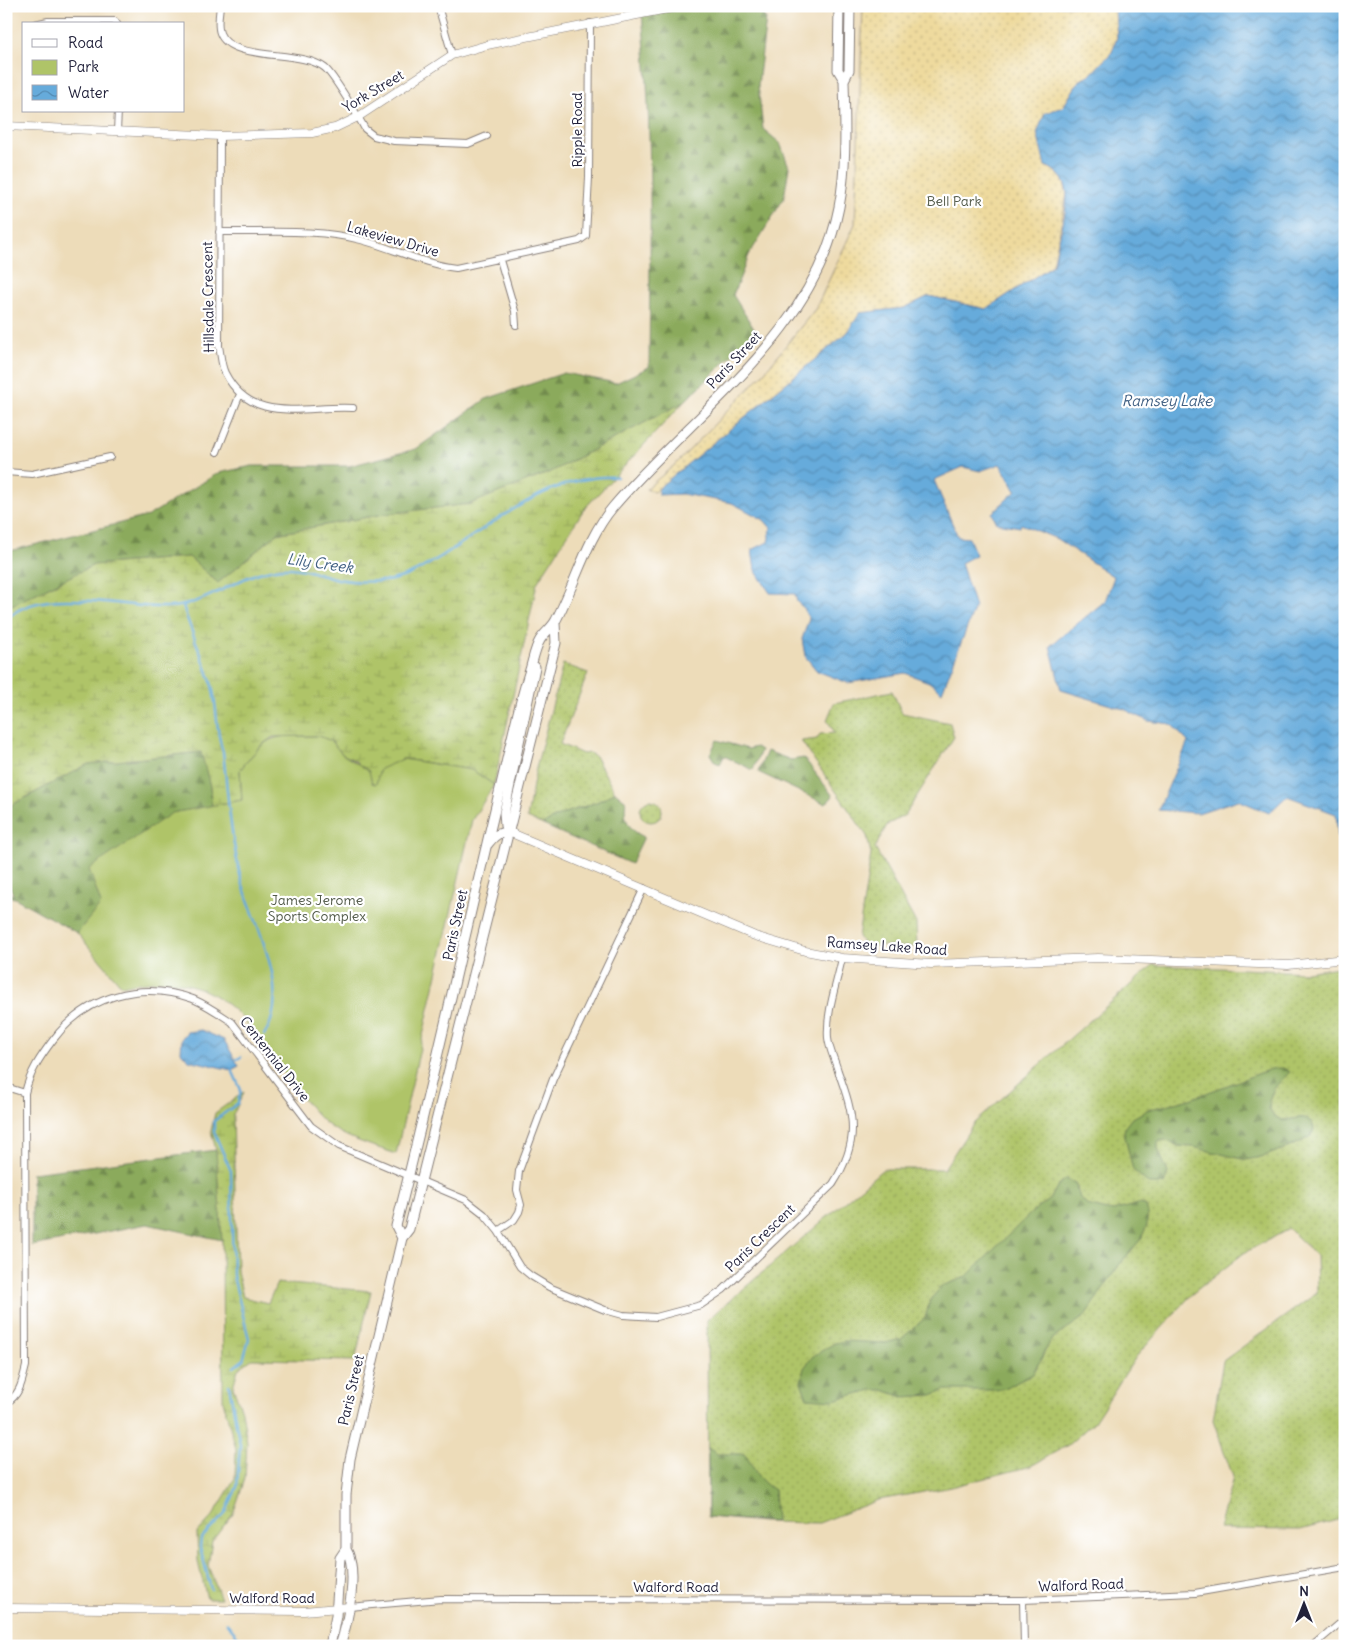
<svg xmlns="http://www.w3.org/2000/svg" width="1351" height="1652" font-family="Delius,sans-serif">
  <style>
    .grass { fill: url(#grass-dots); stroke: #687352 }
    .forest { fill: url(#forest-firs); stroke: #56664c }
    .wetland { fill: url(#wetland-marsh); stroke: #687352 }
    .sand { fill: url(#sand-dots); stroke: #887e6c }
    .park { fill: #afc468; stroke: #687352 }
    .water { fill: url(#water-waves); stroke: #44668b }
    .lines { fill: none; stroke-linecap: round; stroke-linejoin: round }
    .stream { stroke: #66abdb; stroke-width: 2.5 }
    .minor-casing { stroke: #887f7a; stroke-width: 8 }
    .tertiary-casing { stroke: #887f7a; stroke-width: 9 }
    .secondary-casing { stroke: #887f7a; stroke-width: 11 }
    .minor { stroke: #fff; stroke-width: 6 }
    .tertiary { stroke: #fff; stroke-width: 8 }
    .secondary { stroke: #fff; stroke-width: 9 }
    .labels { text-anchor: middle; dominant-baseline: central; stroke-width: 4.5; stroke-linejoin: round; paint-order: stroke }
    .street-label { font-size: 14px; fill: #22223b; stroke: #fff }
    .park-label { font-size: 14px; fill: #535b4b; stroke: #fff }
    .water-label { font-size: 15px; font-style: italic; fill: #416083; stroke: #fff }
  </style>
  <defs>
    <pattern id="grass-dots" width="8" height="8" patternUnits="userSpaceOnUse" patternTransform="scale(1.25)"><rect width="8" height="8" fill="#afc468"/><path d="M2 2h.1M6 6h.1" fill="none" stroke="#96a85b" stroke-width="1.8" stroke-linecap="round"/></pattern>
    <pattern id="forest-firs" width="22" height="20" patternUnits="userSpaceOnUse" patternTransform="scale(1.25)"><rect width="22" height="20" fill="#8baa5c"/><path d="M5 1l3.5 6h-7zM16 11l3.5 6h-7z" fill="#718a4d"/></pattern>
    <pattern id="wetland-marsh" width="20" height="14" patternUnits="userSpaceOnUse" patternTransform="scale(1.25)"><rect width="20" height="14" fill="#afc468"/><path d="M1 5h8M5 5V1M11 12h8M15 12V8" fill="none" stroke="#96a85b"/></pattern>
    <pattern id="sand-dots" width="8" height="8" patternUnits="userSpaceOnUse" patternTransform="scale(1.25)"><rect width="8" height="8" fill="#eeda9e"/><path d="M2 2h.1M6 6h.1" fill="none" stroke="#ccbb89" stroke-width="1.8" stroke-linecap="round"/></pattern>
    <pattern id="water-waves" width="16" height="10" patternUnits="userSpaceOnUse" patternTransform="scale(1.25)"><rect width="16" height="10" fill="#66abdb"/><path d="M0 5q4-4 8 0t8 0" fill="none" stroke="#548bb3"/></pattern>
  </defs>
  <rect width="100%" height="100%" fill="#fff"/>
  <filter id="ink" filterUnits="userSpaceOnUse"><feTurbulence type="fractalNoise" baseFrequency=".02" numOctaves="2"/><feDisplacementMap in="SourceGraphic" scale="10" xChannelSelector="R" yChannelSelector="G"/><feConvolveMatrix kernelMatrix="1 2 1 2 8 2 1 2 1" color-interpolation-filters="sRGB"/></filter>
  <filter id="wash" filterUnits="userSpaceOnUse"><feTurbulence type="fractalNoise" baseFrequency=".0096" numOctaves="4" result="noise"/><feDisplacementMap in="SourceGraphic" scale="20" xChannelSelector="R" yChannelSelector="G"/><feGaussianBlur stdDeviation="1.12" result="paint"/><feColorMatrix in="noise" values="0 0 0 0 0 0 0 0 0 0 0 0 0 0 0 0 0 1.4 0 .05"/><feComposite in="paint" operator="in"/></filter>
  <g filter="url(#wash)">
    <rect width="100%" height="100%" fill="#eddcb9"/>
    <path class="grass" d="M563,664L588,673L560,744L583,754L589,753L595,756L615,792C593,808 564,809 543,825L527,818L536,768Z
      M892,691L902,713L950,723L954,737L905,815L887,825L875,848L916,923L917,947L865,945L858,937L871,854L867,836L801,741L817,739L820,734L835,733L827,720L834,703Z
      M640 811a11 11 0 1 1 22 0a11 11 0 1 1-22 0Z
      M1153,965L1306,972L1345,966V1518L1300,1530L1219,1529L1233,1477L1213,1420L1223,1361L1317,1293L1316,1255L1289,1229L1244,1253L1193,1293L1136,1357L1094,1422L1068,1445L1031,1466L947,1488L878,1500L819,1523L762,1522L708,1517L707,1320L883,1169H944L974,1123Z"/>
    <path class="forest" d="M714,6H758L766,19L758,85L763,129L780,143L789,167L784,198L749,255L733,295L756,332L684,402L551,472L470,504L385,514L277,534L218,583L189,557L94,565L6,608V552L148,516L218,473L252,466H349L416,449L486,399L564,373L616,383L649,367C650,249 653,131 642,14Z
      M717,740L748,749L756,747L761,750L753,770L724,756L720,764L715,762L710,754Z
      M767,751L791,760L804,758L833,796L826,804L758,772Z
      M202,752L210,786L212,806L172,813L102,904L77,933L15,898L6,896V891L14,896L6,878V808L88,764Z
      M615,792L626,801C623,819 628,829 644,837L631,864L543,825C564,809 593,808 615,792Z
      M1283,1068L1290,1072C1284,1078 1275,1085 1272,1093C1266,1105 1270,1118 1284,1120C1290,1120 1297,1117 1304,1118C1310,1119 1313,1124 1314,1129L1310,1137L1292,1146L1265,1156L1246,1160L1193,1147L1179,1146L1164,1140L1158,1142V1149L1168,1173L1164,1184H1149L1133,1170L1124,1132L1125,1127L1131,1119L1147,1110L1190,1099L1271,1069Z
      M216,1150L222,1240L147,1224L32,1246V1173Z
      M1066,1179L1075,1183L1080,1198L1088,1205L1102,1209L1113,1211L1138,1204L1145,1205L1147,1210V1225L1141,1239L1119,1265L1084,1317L1051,1340L1033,1374L1006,1388L996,1390H945L932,1395L903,1397L883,1390H872L833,1400L807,1398L801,1382L804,1368L813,1356L835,1343L844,1341L885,1343L901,1339L925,1318L930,1300L942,1286L966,1277L1031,1213L1051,1198L1058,1185Z
      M708,1448L717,1454H744C757,1470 754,1477 774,1490L776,1522L708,1517Z"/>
    <path class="wetland" d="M684,402L584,509L537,583L494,785L472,770L404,759L376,784L372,783L356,761L342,754L331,741L319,736L273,737L260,746L240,770L242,800L212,806L210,786L201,752L88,764L6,808V608L94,565L189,557L218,583L277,534L385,514L470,504L551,472Z
      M244,1092L233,1115L237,1271L243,1297L268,1303L277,1283L371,1291L355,1361L252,1359L238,1369L233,1387L242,1411L247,1442L245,1479L233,1514L212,1541L208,1566L221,1599H207L198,1562L197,1533L213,1516L235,1479L236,1449L223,1401L222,1240L216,1150L211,1131L215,1113Z"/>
    <path class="sand" d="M863,6H1117L1115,10L1117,37L1112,52L1091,74L1079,81L1063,107L1045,113L1051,168L1063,179L1067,194L1053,265L986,309L929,296L904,308L861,313L847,333L654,492L646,489L678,462L762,375L816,308L855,224Z"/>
    <path class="park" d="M319,736L331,741L342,754L369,771L372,783L376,784L380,769L403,759L472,770L494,785L472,820L396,1154C371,1145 337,1137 318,1116C256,1049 238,960 122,986L77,933L101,904L89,869L172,813L242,800L240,770C271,731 271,737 319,736Z"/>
    <path class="water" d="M1117,6H1345V844L1338,838L1336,814L1287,796L1269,813L1238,800L1198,813L1158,810L1188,742L1171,724L1148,721L1124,709L1061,690L1050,646L1105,601L1114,577L1057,539L1021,524L1020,527L997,523L992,513L1016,491L1000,464L980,471L963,467L934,480L958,537L969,538L976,555L961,563L975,607L942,692L929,682L905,673L848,683L817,671L805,656L802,639L809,619L805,612V609L797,602L795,594L770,593L755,570L752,550L768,542L771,528L764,520L732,503L682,494L658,495V490L662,485L847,333L860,313L904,308L929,296L986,309L1053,265C1057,246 1067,214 1067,195C1067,181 1057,170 1045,166L1037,133L1045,113L1063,107L1079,81L1091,74L1112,52L1117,37L1115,10Z
      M201,1030L224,1040L239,1066L231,1070L189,1060L181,1052L182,1038L187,1032Z"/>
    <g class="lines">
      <path class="stream" d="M183,605C190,631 203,656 211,682C218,705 215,730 223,752C227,786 229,821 236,855C238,866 240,877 244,888C257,929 292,994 264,1035
        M6,620C39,583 126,609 170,607C215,604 245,566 291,568C307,569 322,575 338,579C353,582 369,582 383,581C405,580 424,567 442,556C496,522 550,474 617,477
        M237,1059L241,1057
        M232,1070L241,1090L238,1103L214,1121V1132L231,1171L233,1276L249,1339L243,1360L234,1367
        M211,1589L200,1547L201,1539L225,1514L237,1487L240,1445L229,1385
        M226,1622L245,1646"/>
    </g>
  </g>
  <g filter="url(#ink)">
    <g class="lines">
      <defs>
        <path id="minor" d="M220,6C219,14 217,26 220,33C230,62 301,49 325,68C334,76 358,116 365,129L374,136L394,141L468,144L487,136
          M438,6L452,55
          M35,24L48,21H115L117,24
          M117,131L118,111
          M220,136L219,346C221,355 221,365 225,373C252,426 305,405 353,408
          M219,232C265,233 316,228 361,240C393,248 422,264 456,268L579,241L586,236L589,177L590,23
          M500,260L515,311L516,325
          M217,452L240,394
          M6,472L32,474L110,457
          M6,1087L25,1093
          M498,1231L514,1220L519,1212L521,1205L517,1190L519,1171L553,1079L644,888
          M6,1403C20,1395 22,1382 26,1366L25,1093C30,1072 40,1057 53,1040C86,996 141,980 193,999C207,1005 220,1014 232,1022L311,1126L339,1146L466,1200L484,1214L498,1231L520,1267L531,1276L549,1287L605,1310L623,1315L656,1317L701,1305L723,1290L833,1184C860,1141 855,1117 838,1071C835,1060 829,1049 828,1038C826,1012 837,983 842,958
          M1023,1600L1024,1646
          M349,1607L441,1599L1023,1600L1195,1593L1345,1567
          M1313,1646L1345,1619"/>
        <path id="tertiary" d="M6,126L220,136L312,133L335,128L358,117L452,55L487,45L682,6
          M509,832L755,936L805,951L842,958L931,964L1098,958L1288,965L1345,959
          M6,1608L304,1611L349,1607"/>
        <path id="secondary" d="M839,6L838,70L844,80
          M509,832L505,826L504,813L535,667
          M487,845C494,836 498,832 509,832
          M402,1238L396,1226C433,1082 464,937 499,793C509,752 517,710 530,670C533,660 535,648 540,640C545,632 552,628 556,620C576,583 586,539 613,507C693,412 814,336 839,207C847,166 845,121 844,80L849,70L850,6
          M330,1646L336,1616L340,1558L346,1549V1495L350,1459L402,1238L409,1229L556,643L555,623
          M340,1646C348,1622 359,1570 346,1549"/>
      </defs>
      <use href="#minor" class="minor-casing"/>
      <use href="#tertiary" class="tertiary-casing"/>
      <use href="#secondary" class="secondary-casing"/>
      <use href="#minor" class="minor"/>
      <use href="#tertiary" class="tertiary"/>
      <use href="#secondary" class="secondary"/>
    </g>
  </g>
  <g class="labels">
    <g class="street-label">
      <text transform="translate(373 91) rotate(-31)">York Street</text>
      <text transform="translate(577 130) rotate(-90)">Ripple Road</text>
      <text transform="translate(393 239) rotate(16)">Lakeview Drive</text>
      <text transform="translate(208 297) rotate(-91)">Hillsdale Crescent</text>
      <text transform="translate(734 360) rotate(-47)">Paris Street</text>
      <text transform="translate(455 925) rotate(-78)">Paris Street</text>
      <text transform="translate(887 946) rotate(4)">Ramsey Lake Road</text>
      <text transform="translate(275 1059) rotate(52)">Centennial Drive</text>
      <text transform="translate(760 1238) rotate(-44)">Paris Crescent</text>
      <text transform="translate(351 1390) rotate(-77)">Paris Street</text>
      <text transform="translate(1081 1585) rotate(-2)">Walford Road</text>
      <text x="676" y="1587">Walford Road</text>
      <text x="272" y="1598">Walford Road</text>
    </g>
    <g class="park-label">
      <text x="954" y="201">Bell Park</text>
      <text x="317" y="900">James Jerome<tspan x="317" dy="16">Sports Complex</tspan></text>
    </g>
    <g class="water-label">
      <text x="1167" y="400">Ramsey Lake</text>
      <text transform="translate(320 563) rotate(8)">Lily Creek</text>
    </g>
  </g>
  <rect width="1351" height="1652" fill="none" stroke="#fff" stroke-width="25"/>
  <rect x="22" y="22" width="162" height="90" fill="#ffffff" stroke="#a7a7b1"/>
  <rect x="32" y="39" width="25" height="8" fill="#ffffff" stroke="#a7a7b1"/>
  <text x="68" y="48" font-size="15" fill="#22223b">Road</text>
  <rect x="32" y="60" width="25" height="15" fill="#afc468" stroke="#a7a7b1"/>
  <text x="68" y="72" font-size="15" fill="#22223b">Park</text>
  <rect x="32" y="85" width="25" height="15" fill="url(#water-waves)" stroke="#a7a7b1"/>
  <text x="68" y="98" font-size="15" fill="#22223b">Water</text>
  <g transform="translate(1304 1604)" stroke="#ffffff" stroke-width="4" paint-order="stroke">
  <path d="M0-4L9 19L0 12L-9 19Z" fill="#22223b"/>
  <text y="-8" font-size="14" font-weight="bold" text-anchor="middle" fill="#22223b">N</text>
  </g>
</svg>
